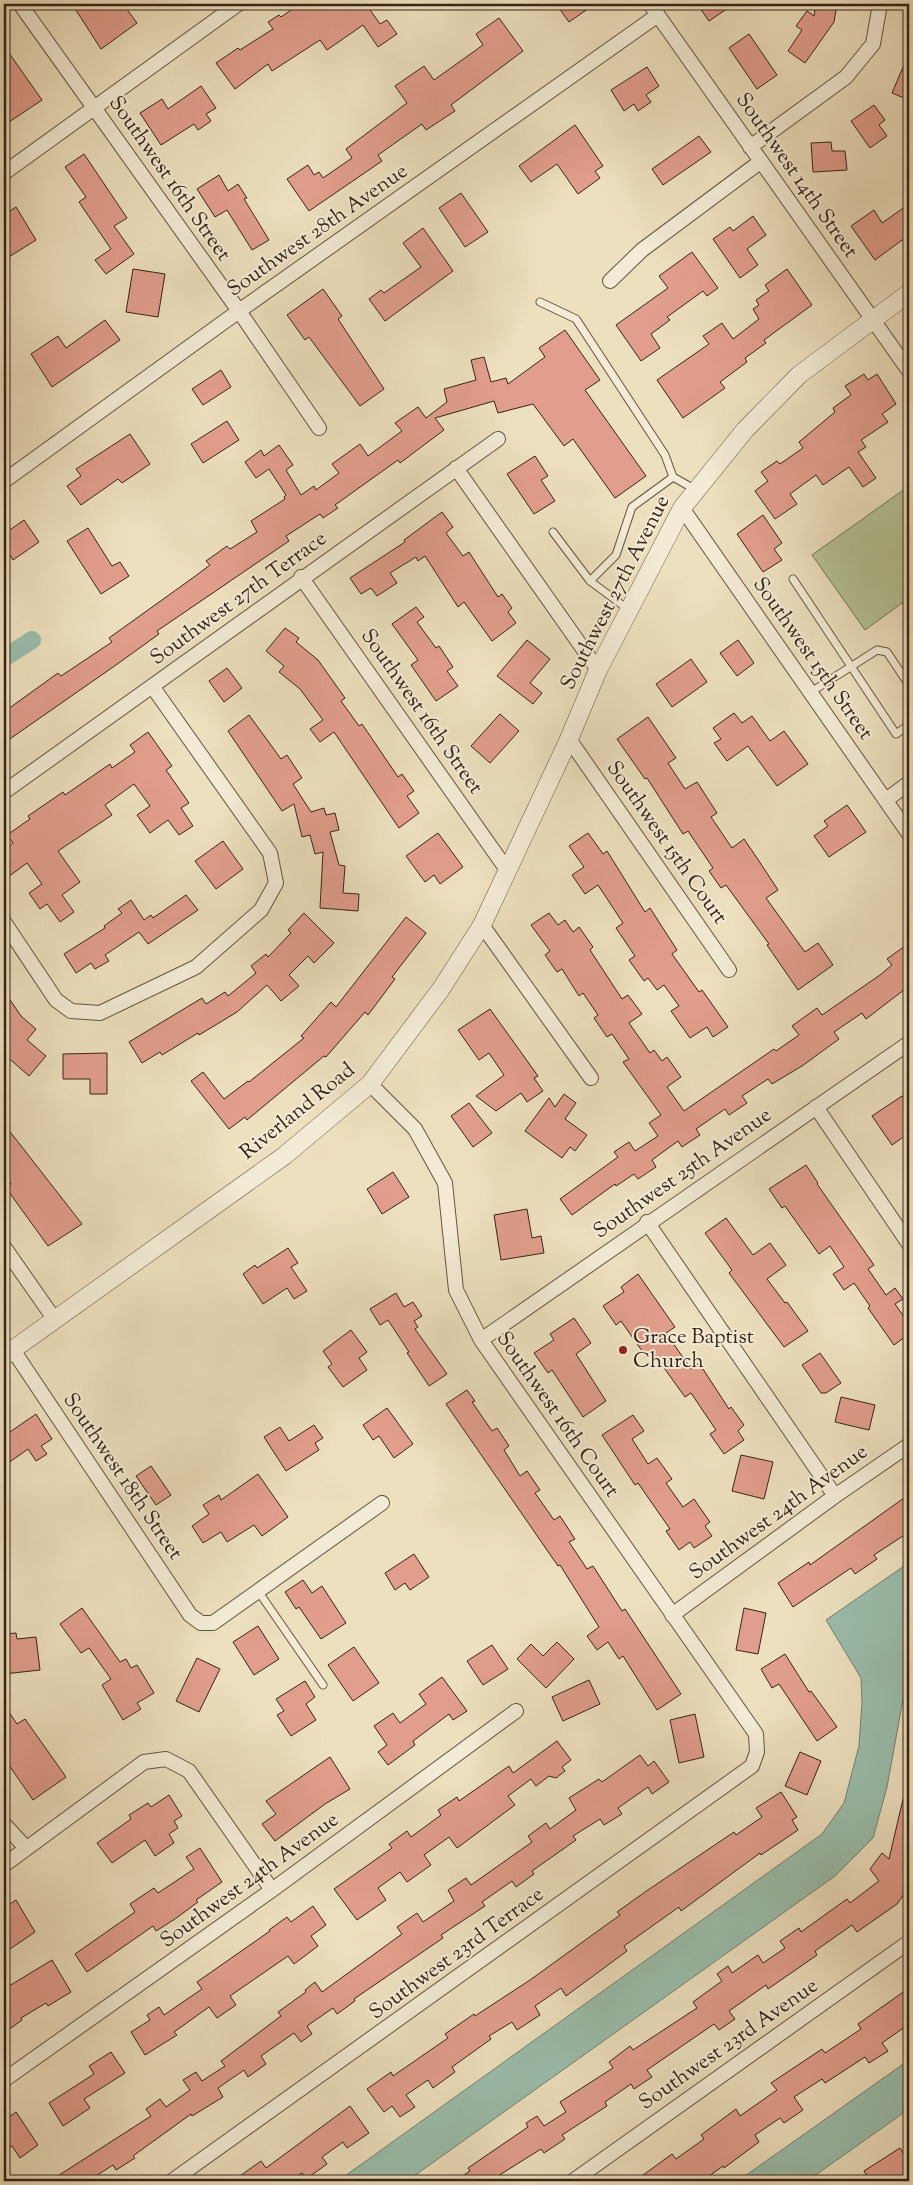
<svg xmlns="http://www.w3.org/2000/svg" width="913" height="2185" font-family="'Sorts Mill Goudy',serif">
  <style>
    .green { fill: #b4c395; stroke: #757457 }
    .water { fill: #9abeac; stroke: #728071 }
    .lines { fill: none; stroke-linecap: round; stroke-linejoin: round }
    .canal { stroke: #9abeac; stroke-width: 18 }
    .building { fill: #e19e8c; stroke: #362419 }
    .service-casing { stroke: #645342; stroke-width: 9 }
    .minor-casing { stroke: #645342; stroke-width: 16 }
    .tertiary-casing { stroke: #645342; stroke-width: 19 }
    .service { stroke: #f3ebd5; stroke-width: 7 }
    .minor { stroke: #f3ebd5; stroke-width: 14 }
    .tertiary { stroke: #f3ebd5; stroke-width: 18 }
    .poi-dot { fill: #8f2418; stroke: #f3ebd5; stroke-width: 2 }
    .labels { text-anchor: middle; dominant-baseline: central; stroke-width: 4; stroke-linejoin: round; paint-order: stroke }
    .street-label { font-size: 21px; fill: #362419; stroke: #f3ebd5 }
    .poi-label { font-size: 21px; fill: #362419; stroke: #f3ebd5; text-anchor: start }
  </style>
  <rect width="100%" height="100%" fill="#ede0be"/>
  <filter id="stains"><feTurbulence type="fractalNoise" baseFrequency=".004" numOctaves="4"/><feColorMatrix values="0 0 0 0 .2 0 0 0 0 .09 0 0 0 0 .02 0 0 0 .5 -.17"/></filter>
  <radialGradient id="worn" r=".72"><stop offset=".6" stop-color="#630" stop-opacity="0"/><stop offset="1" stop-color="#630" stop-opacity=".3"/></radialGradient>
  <path class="green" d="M909,486V598L865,630L812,555Z"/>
  <path class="water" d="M907,1564L909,1567V1666L887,1787L873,1838L835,1876L407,2181H338L822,1834L844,1803L859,1746L862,1702L861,1678L826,1620Z
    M909,2060V2109L807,2181H738Z"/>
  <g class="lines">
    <path class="canal" d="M4,658L32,640"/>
  </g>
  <path class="building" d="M72,4H123L137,23L101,49Z
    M300,4H366L380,24L387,20L397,34L378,47L363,25L327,50L320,40L272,71L268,64L235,89L216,63L238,48L240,50L273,29L268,22L279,15L281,17Z
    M556,4H595L569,22Z
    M697,4H734L709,21Z
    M816,4H837L834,22L805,63L788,51L802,30L796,26L807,11L814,16Z
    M499,18L523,51L451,105L455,111L426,130L422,124L378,155L382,161L309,211L287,179L308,165L314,175L319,172L323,178L352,158L346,149L407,103L395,86L424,66L434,80L483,45L476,34Z
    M749,34L777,75L757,89L729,48Z
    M4,46L42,100L9,122L4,114Z
    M909,53V100L892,93Z
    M647,67L659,86L646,95L651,102L638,111L634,104L624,111L611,90Z
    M201,86L216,108L206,114L211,121L198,130L194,124L161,145L140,113L162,99L168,109Z
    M874,105L885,120L879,125L887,136L870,148L851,121Z
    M575,125L603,166L595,171L600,178L578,194L557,164L531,182L519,166Z
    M699,136L711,152L663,185L652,169Z
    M831,142L832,151H845L847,170L813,172L811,143Z
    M84,154L127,218L114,226L134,254L106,274L95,260L111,249L79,202L86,197L65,167Z
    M219,175L228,191L238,184L247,198L244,199L269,240L252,250L227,210L215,217L197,189Z
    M461,193L488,232L465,247L439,208Z
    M909,204V235L875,260L851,226L874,210L882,223Z
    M16,207L36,240L4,260V215Z
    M753,216L766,235L747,249L758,265L740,278L713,239L730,227L733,231Z
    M423,228L453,271L385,321L369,299L381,290L384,293L421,267L403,243Z
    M692,252L718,288L707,296L703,291L667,317L670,320L651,334L660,348L641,361L616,325L668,288L659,276Z
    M133,269L165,274L158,317L126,312Z
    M787,269L812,305L764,340L766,343L745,358L747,362L720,382L725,388L683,418L657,380L709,344L703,336L722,323L733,339L759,319L753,309L759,305L756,300L769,291L765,285Z
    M323,289L342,316L338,319L384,389L360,406L309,337L305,340L287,315Z
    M105,320L120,340L52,387L31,354L58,336L66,348Z
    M565,330L600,380L585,390L646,476L615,498L573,439L564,446L533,404L498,413L494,401L435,418L444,430L400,463L398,460L335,505L338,508L323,518L320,514L286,536L289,541L157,631L159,634L116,665L4,743V712L58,673L61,676L112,642L109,638L194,577L210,565L206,561L227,546L230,549L257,532L251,521L285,499L284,497L286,495L269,469L256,478L245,462L261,450L264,456L279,445L293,465L286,470L301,495L314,486L316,490L339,473L332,464L360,444L368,456L402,431L395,423L418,407L426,418L447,402L444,389L476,380L471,360L484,357L491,382L506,378L508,384L545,357L539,348Z
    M221,370L231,387L203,405L192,389Z
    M864,374L868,380L877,374L896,404L882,414L888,422L861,440L866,447L858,452L876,478L863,487L849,467L823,485L816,475L790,494L797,504L775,519L755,491L768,481L761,472L777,461L780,464L803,448L799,442L835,412L833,408L851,395L845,386Z
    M227,421L239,440L203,463L191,444Z
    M130,434L150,464L122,483L118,479L81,505L67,486L81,476L76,469Z
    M535,456L548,476L541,480L555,501L534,514L507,474Z
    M442,512L453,527L446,533L463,556L469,552L498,597L502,594L512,608L508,612L516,623L492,641L464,602L458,607L425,556L418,561L416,557L390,573L397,583L377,596L371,588L361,594L350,578L405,542L404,540Z
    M763,515L782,543L774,549L782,560L763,572L737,534Z
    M24,520L39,542L13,560L4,546V534Z
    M88,528L112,566L120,562L129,576L101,594L67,541Z
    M416,607L424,617L417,622L436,648L439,646L453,667L447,671L458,686L436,701L411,665L418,660L392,624Z
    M285,628L299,638L296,642L318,660L345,698L341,701L359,726L362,724L398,777L402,774L414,791L407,796L419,813L399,828L334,732L320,742L310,729L323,720L300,689L279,672L284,666L266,651Z
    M527,640L550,659L530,683L542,693L533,704L497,676Z
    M738,640L754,663L737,676L720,653Z
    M691,659L707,682L672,707L656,684Z
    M227,668L242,688L224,702L209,681Z
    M734,713L742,723L752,716L770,741L784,731L808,764L777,786L748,746L727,761L714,743L721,739L713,728Z
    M500,714L519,731L490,763L471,746Z
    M249,715L281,759L287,755L302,778L293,784L311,812L324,808L326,815L335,813L339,830L330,832L339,865L345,866L343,893L359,894L358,911L320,908L323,852L315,854L310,835L302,837L294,804L282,811L228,731Z
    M648,717L676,758L668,763L685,789L697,782L717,813L711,817L732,848L744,839L759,861L778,890L766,898L789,930L805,952L818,943L833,965L798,990L767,945L769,944L726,885L721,888L709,871L713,868L688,831L683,834L647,778L645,779L617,739Z
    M148,732L172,766L166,770L189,803L181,808L193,826L179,835L168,820L150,833L137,815L150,806L134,784L105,805L112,815L58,851L80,882L62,895L74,912L60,922L47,904L40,909L29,893L42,884L27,863L4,880V850L13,843L7,835L30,819L28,816L63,792L65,795L110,764L112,768L135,752L130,745Z
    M847,805L866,832L829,857L814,836L828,826L824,821Z
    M438,833L463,867L440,884L434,875L425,882L406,856Z
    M588,833L603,854L607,851L645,912L650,908L677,950L672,954L699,992L702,990L728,1027L713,1037L707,1027L690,1038L671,1011L679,1006L664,985L657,990L648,978L644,981L629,960L635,956L616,928L623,923L598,885L585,894L572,875L584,867L569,846Z
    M223,841L243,869L216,889L195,861Z
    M186,895L198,910L148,944L139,932L105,955L109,961L95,969L91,963L76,973L64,954L105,928L104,926L122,913L118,909L131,900L144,920L151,915L153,918Z
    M304,913L334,943L314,963L308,956L289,975L299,986L281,1001L267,985L237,1012L199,1035L198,1033L162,1055L160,1052L142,1063L129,1042L202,998L206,1004L225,992L228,996L256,973L251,966L266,954L268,957L291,933L288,930Z
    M549,913L558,925L565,920L573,932L579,927L593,947L590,950L622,999L628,995L642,1014L629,1023L650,1053L654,1050L662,1061L667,1057L681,1077L667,1087L684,1111L774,1049L776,1051L799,1035L792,1026L817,1008L822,1015L880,975L892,965L887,959L909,943V986L866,1019L862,1013L834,1032L839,1039L802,1066L772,1084L768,1079L742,1096L747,1103L729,1115L725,1109L696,1129L700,1135L682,1147L678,1141L652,1160L656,1167L638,1179L634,1174L616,1186L615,1184L572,1215L560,1199L618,1157L614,1152L629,1142L635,1151L658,1136L649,1123L661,1115L623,1062L629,1059L612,1034L607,1037L594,1018L598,1015L583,993L579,996L562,969L557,972L545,955L550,951L531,925Z
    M406,917L426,933L392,977L395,979L368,1015L365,1012L326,1057L324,1056L247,1120L245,1117L229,1129L191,1081L203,1072L224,1099L248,1081L249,1082L304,1038L301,1036L331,1002L336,1007Z
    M4,991L21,1016L36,1029L27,1040L46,1056L29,1076L4,1054Z
    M490,1009L538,1076L534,1078L543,1091L527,1102L521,1093L496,1111L476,1096L504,1075L489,1053L479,1060L458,1030Z
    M107,1053V1094H90V1079H63V1054Z
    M564,1094L576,1103L565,1119L587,1135L575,1151L570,1147L562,1158L525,1131L549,1098L555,1107Z
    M902,1096L909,1107V1133L892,1145L872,1116Z
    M469,1103L492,1133L473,1147L451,1116Z
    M4,1124L82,1224L48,1246L6,1188L11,1184L4,1173Z
    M806,1165L818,1183L817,1184L874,1265L868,1269L886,1295L895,1288L903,1299L895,1304L909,1324V1334L894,1345L868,1308L870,1306L854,1283L844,1290L833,1274L844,1267L830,1246L819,1254L785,1206L782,1208L769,1189Z
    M393,1172L409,1197L382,1214L367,1189Z
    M527,1209L532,1238L541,1236L544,1253L501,1260L494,1215Z
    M726,1218L753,1255L770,1243L786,1265L767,1279L785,1303L787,1302L808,1331L784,1347L729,1273L732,1270L705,1233Z
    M288,1248L298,1263L291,1267L307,1291L294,1299L287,1288L263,1304L243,1274L255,1265L257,1268Z
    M638,1274L675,1327L666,1333L691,1369L699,1363L729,1409L731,1407L744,1425L738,1431L744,1440L724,1454L710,1434L716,1430L691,1393L685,1397L654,1354L647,1358L621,1321L616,1325L603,1306L624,1292L621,1287Z
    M396,1293L404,1307L413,1302L422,1316L414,1321L418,1327L415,1329L447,1374L429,1386L407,1353L409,1352L388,1320L380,1325L370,1309Z
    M574,1318L591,1343L576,1354L606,1401L583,1417L552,1370L548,1373L534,1353L554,1340L550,1334Z
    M351,1330L367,1352L359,1358L367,1370L343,1387L328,1367L332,1364L323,1351Z
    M820,1353L841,1383L826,1393H821L802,1365Z
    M467,1390L475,1401L472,1402L492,1431L497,1428L509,1446L504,1450L520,1476L527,1471L540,1490L535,1493L554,1520L560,1516L575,1539L569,1542L587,1569L593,1566L622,1611L625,1609L681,1694L657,1710L623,1656L619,1659L608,1642L597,1650L587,1636L599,1627L560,1565L558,1566L446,1404Z
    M841,1397L875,1405L869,1430L835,1422Z
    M387,1408L413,1444L394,1458L379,1436L373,1440L363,1425Z
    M36,1414L52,1439L41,1446L47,1454L36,1461L28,1449L4,1466V1436Z
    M633,1415L644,1431L632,1439L648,1464L657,1458L672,1479L666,1483L683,1507L694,1499L710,1522L705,1526L712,1536L694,1548L690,1542L679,1550L666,1531L670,1529L638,1483L635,1485L602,1435Z
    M314,1425L323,1438L315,1443L319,1450L286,1471L264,1437L280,1427L289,1441Z
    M741,1455L773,1462L764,1499L732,1491Z
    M151,1466L171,1495L156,1505L136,1476Z
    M258,1474L288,1517L262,1536L254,1525L227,1542L221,1532L203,1543L192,1526L209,1514L203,1505L219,1495L221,1500Z
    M904,1498L909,1506V1532L874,1555L877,1559L855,1574L851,1568L793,1607L778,1583L809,1562L810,1565Z
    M414,1554L429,1577L410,1590L405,1583L395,1590L385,1573Z
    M303,1580L312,1593L322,1586L346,1623L321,1639L299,1607L296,1609L285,1592Z
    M82,1608L120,1662L126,1659L131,1668L137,1665L154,1693L137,1703L141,1709L123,1720L102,1685L111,1679L89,1648L81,1653L60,1624Z
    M744,1608L766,1613L758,1654L736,1650Z
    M258,1626L279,1659L254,1675L233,1642Z
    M16,1633L17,1639L36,1637L40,1670L4,1674V1634Z
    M557,1642L574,1659L546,1688L517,1659L531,1644L543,1656Z
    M492,1645L508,1669L483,1685L467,1661Z
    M354,1647L379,1683L353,1701L328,1665Z
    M785,1654L809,1692L811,1691L837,1727L817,1741L779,1684L772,1688L761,1669Z
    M197,1658L220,1669L199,1712L176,1701Z
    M442,1677L467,1711L453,1720L449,1714L413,1741L415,1745L388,1765L378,1752L387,1745L374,1726L393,1713L400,1723L426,1704L419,1694Z
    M589,1680L600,1704L563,1721L552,1697Z
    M305,1681L315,1697L306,1704L316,1720L291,1736L277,1715L284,1711L276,1699Z
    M4,1705L17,1724L25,1719L66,1777L33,1800L4,1758Z
    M695,1714L704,1757L679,1763L670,1720Z
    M557,1741L571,1760L562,1767L565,1771L556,1778L549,1776L536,1786L531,1779L508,1796L515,1805L457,1848L449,1837L424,1855L431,1865L407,1882L400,1872L378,1888L386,1900L357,1920L334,1889L392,1848L389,1844L407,1831L411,1837L441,1815L438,1810L457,1797L459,1801L509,1766L513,1773Z
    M800,1752L821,1761L807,1795L785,1786Z
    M640,1755L648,1766L654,1761L669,1782L652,1794L648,1787L618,1808L622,1814L604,1825L600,1819L573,1836L576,1840L532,1871L534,1874L516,1887L512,1881L482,1902L485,1906L441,1935L443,1938L354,1999L355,2001L337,2014L333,2008L307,2026L312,2034L301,2042L294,2033L261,2056L266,2064L248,2077L244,2070L218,2088L223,2097L192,2116L191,2114L133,2156L135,2158L116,2170L113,2165L88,2181H50L151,2116L146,2109L160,2099L166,2107L190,2090L183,2080L196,2072L202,2081L225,2066L221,2061L281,2016L278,2012L306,1992L305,1990L315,1982L322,1992L402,1934L397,1927L417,1913L423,1922L454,1901L448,1890L466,1878L471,1885L532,1842L528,1836L546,1823L550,1829L576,1810L569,1798L599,1779L602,1782Z
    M330,1757L350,1789L325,1804L275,1841L262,1824L276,1814L266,1801Z
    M781,1792L797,1817L792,1820L798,1830L761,1855L760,1853L681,1911L679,1907L624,1946L627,1951L566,1996L561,1988L535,2006L540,2015L517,2030L512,2022L489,2036L491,2039L452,2067L455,2072L433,2088L428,2080L406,2095L415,2107L400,2117L392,2106L384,2112L367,2089L391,2072L393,2076L448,2038L445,2034L474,2014L475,2016L530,1980L620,1915L617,1912L645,1892L734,1832L736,1835L762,1817L756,1808Z
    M169,1795L182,1816L174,1821L178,1828L169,1834L174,1843L155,1856L145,1840L112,1863L97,1843L131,1819L129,1815L148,1803L151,1807Z
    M904,1795H909V1887L897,1904L857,1932L852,1925L815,1951L817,1955L768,1989L766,1985L729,2011L735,2019L719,2030L714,2024L647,2070L652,2077L634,2089L631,2084L605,2102L607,2106L562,2135L565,2139L544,2153L541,2149L490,2181H455L470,2171L468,2168L528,2127L526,2123L537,2116L544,2126L566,2112L560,2102L613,2068L609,2062L630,2046L633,2050L697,2008L693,2002L722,1981L717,1974L728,1966L732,1973L758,1955L763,1963L785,1948L780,1941L799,1928L801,1932L847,1899L850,1903L879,1881L870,1869L882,1853L889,1859Z
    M200,1848L222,1882L196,1900L198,1902L175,1919L156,1931L153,1926L87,1972L75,1954L135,1912L130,1904L154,1888L158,1893L194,1869L186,1857Z
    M16,1900L35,1932L4,1953V1908Z
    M313,1906L326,1925L311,1936L318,1946L294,1964L288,1956L230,1996L236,2005L217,2018L209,2007L174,2032L177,2035L145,2055L131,2032L150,2020L147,2015L159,2007L164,2015L202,1989L197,1982L270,1931L269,1930L287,1917L291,1922Z
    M52,1960L71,1992L48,2006L46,2003L21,2018L22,2020L4,2033V1989Z
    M909,1988V2024L882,2043L888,2051L869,2063L865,2057L825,2083L822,2079L794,2097L803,2110L784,2123L780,2118L755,2135L759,2142L724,2168L723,2166L702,2181H635L672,2154L676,2159L704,2139L701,2135L736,2109L740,2116L777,2090L771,2083L822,2049L825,2053L861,2029L858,2024Z
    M111,2052L125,2073L84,2099L90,2108L63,2126L49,2103L94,2074L89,2066Z
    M350,2106L369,2133L347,2148L343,2142L322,2157L327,2164L306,2179L302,2173L290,2181H233L261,2161L266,2168Z
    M16,2112L38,2145L20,2158L12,2146L4,2151V2121Z
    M900,2148L909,2163V2172L894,2181H870L864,2171Z"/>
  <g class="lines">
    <defs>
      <path id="service" d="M540,302L576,319L665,455L673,477
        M553,532L590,581L616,555L632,507L673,477L696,490
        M793,579L896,734L909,725
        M590,581L629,610
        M811,692L877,650L887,652L909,685
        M258,1591L323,1685"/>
      <path id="minor" d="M20,4L239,311L319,428
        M650,4L909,371
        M750,147L846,77L873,44L880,4
        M4,173L238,4
        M610,281L642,250L760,162
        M456,468L598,670
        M4,481L239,311L658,15
        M682,508L909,834
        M301,577L507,870
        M569,739L729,970
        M4,792L498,439
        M886,800L909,783
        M4,922L56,1000L71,1011L100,1013L196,967L261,910L276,883L270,853L152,686
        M482,925L591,1078
        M816,1107L909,1244
        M647,1222L835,1496
        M4,1247L55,1320
        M481,1340L909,1043
        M13,1350L190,1615L201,1623H213L382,1503
        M672,1615L835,1496L909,1445
        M4,1824L26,1848
        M4,1865L144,1762L166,1759L189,1771L272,1890
        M4,2080L272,1890L516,1711
        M172,2181L752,1766L757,1752L756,1734L481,1340L456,1290L445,1183L415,1129L370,1084
        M573,2181L909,1942"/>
      <path id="tertiary" d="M4,1356L284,1156L370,1084L441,989L482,925L569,739L598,670L682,508L745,430L799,375L909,293"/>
    </defs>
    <use href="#service" class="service-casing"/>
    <use href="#minor" class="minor-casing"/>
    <use href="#tertiary" class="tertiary-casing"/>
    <use href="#service" class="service"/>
    <use href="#minor" class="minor"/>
    <use href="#tertiary" class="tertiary"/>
  </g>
  <circle class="poi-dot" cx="623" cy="1350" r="5"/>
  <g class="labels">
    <g class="street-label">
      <text transform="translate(796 176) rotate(55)">Southwest 14th Street</text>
      <text transform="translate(169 179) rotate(55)">Southwest 16th Street</text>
      <text transform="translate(318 231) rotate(-35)">Southwest 28th Avenue</text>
      <text transform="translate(616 593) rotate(-63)">Southwest 27th Avenue</text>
      <text transform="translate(239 599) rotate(-36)">Southwest 27th Terrace</text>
      <text transform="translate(812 659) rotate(55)">Southwest 15th Street</text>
      <text transform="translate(421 712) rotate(55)">Southwest 16th Street</text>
      <text transform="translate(666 843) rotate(55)">Southwest 15th Court</text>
      <text transform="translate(298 1112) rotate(-39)">Riverland Road</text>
      <text transform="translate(683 1174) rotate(-35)">Southwest 25th Avenue</text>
      <text transform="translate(557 1415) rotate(55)">Southwest 16th Court</text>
      <text transform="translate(122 1477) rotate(56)">Southwest 18th Street</text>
      <text transform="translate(779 1513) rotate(-36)">Southwest 24th Avenue</text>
      <text transform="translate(250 1881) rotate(-36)">Southwest 24th Avenue</text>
      <text transform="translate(457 1954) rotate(-36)">Southwest 23rd Terrace</text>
      <text transform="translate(729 2045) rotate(-35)">Southwest 23rd Avenue</text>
    </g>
    <g class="poi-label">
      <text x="633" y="1338">Grace Baptist<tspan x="633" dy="24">Church</tspan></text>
    </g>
  </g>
  <rect width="913" height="2185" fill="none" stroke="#ede0be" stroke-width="20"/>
  <rect x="5" y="5" width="903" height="2175" fill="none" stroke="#362419" stroke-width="2.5"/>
  <rect x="10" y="10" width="893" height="2165" fill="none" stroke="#362419"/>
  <rect width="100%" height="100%" filter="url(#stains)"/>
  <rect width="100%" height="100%" fill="url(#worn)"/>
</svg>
